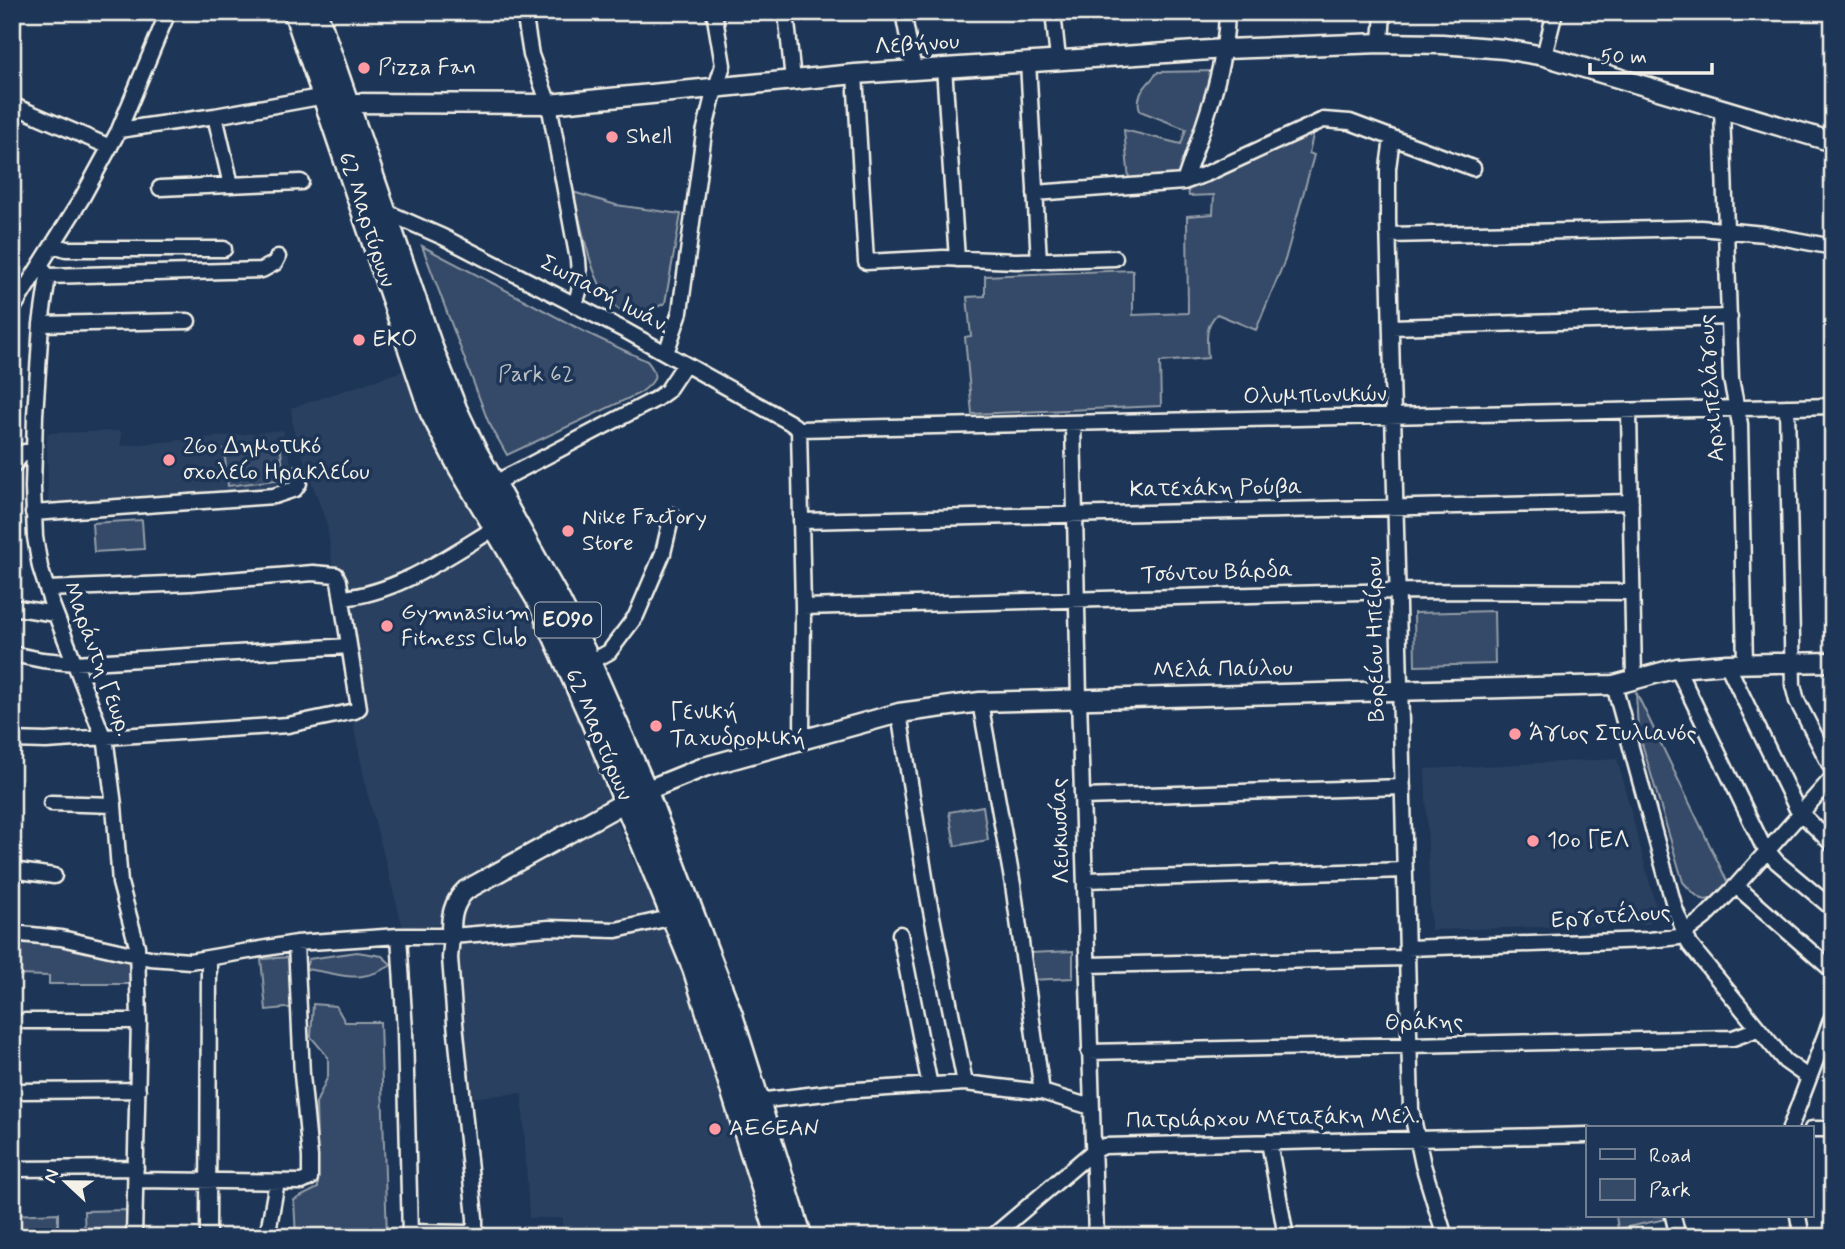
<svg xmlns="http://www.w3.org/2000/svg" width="1845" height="1249" font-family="Mynerve,sans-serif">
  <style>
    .built { fill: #2a4060 }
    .green { fill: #354a67; stroke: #949ea8; stroke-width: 2 }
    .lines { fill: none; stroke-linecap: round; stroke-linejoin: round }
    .minor-casing { stroke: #f4f1e8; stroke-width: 19 }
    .tertiary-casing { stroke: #f4f1e8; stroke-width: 23 }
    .primary-casing { stroke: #f4f1e8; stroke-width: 28 }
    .minor { stroke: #1d3557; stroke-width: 14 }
    .tertiary { stroke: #1d3557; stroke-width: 18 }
    .primary { stroke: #1d3557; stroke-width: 23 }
    .poi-dot { fill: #ff9aa2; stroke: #1d3557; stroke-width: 2.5 }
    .labels { text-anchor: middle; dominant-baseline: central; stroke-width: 7; stroke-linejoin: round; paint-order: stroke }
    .shield { fill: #1d3557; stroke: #b4b9bc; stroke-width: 2 }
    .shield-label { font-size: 21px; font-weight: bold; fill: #f4f1e8 }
    .street-label { font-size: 23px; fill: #f4f1e8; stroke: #1d3557 }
    .poi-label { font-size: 23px; fill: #f4f1e8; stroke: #1d3557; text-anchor: start }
    .park-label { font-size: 23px; fill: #bbbfc1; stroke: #1d3557 }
  </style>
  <rect width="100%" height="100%" fill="#1d3557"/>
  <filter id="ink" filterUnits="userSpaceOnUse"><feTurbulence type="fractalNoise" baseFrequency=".0143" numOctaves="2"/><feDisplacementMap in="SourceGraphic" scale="14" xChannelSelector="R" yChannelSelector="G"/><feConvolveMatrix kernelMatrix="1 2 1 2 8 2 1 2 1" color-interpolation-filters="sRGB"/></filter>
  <g filter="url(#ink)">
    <path class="built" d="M403,371L420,414L455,482L490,542L517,581L542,629L591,745L618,825L636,867L662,897L772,1237H563V1218H529L522,1093L468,1098L453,923L403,928L367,792L352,718L367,711L340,574L333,570L327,525L293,429L291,408Z
      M283,430L294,475L289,484L285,487L48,503L47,433L121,431V446Z
      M1617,759L1658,914L1648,924L1431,930L1425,769Z"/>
    <path class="green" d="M1216,71L1181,175L1177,178L1129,180L1124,130L1181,144L1186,129L1140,111C1134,94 1148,84 1158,72Z
      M1314,131L1309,153L1314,155L1285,260L1256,330L1217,314C1204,326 1207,342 1208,358L1160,362L1161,406L972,414L965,337L971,336L967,297L985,296V276L1133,270V315L1188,313L1187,216L1213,214L1214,195L1189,196L1188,189L1273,152Z
      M573,192L616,205L681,214L665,303C655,308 642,316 630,314C594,309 581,222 573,192Z
      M422,246L583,331L647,361C660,376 655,382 640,393L507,455L488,421Z
      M280,442L284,479L228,486L224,449Z
      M142,520L144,549L94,552L92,523Z
      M1494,611L1495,664L1415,666L1414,613Z
      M1636,692L1729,885C1707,906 1703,904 1683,882L1638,730Z
      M983,806L988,840L955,846L949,812Z
      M12,943C42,943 108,945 131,963L133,984H49V976L16,975L12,991Z
      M1073,951V978L1031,980L1030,953Z
      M357,952L382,956L392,965C355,986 344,973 305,969L309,959Z
      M291,957L296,1007L266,1010L261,959Z
      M313,1004L336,1006L345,1022H380L387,1237H296L294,1200L318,1188L316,1103L328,1076V1057L311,1037Z
      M130,1210V1237H85L84,1211Z
      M58,1213V1237H12V1215Z
      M1616,1216H1666V1219L1618,1229Z"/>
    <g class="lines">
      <defs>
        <path id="minor" d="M524,12L531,55L549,104L578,260L580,288L575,305
          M786,12L793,80
          M903,12L914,70
          M1053,12L1058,59
          M1381,43L1383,12
          M1544,56L1555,12
          M1028,62L1039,261
          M944,67L957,259
          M855,74L866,262L943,258L1016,261L1115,258
          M12,105L110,147
          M1722,109L1731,379L1740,424L1745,664
          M215,116L231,185
          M119,130L215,116L325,96
          M1392,138L1388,168V220L1411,1109L1423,1165L1445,1237
          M1184,182C1203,126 1226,71 1227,12
          M160,188L301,182
          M1035,193L1184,182L1206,174L1323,120L1350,122L1473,168
          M384,211L443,237L626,331L789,422L799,429
          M1388,235L1701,228L1764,234L1833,247
          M54,245L66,249H224
          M40,266L48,276L41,324L35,415L33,488L35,537L40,567L51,602L106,744L114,805L120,883L137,946L139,1021L134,1237
          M48,276L262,270L275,263L278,257
          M12,310L82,198L119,130L168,12
          M41,324L188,321
          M1391,327L1730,317
          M666,353L680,312L704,133L712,100L723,65L714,12
          M1787,407L1793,685L1797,701L1833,771
          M1629,412L1634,679
          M1073,424L1079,698L1096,1237
          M799,429L1833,406
          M799,429L803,607L802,738
          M12,467L24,452H33
          M493,484L656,399L667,391L685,364
          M33,513L274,496L295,489L299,483V473
          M802,521L1631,502
          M342,598C400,593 452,553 502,524
          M12,607L55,614
          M803,607L1397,591L1633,592
          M12,654L42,660L75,663L349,646
          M589,663L609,652L636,616L663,553L672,515
          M1727,664L1797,809L1833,845
          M1677,668L1762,844L1777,862L1833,909
          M1614,685L1675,909L1690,945L1785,1061L1809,1078
          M980,702L1013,885L1042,1092
          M899,713L928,896L965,1083
          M12,740L46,741L288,725L355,711L359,708L339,581L336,575L313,573L190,583L47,589
          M1083,797L1403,787
          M51,803L114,805
          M12,870L54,876
          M1085,880L1405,870
          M1736,886L1833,971
          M12,933L61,938L150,958L190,961L296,943L399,936H452L549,928L616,930L674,917
          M900,934L930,1086
          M399,936L405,1031L410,1237
          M1407,948L1649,940L1679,937L1704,918L1736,886L1833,777
          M1087,965L1407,958
          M25,1021H139
          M1089,1052L1733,1038L1758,1029
          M19,1091L138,1090
          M758,1101L842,1091L965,1083L1042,1092L1091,1107
          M1790,1128L1833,1015
          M1812,1129H1833
          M1269,1142L1286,1237
          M12,1169L136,1168
          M136,1180L302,1182L310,1178V1157L302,1075L296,943
          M1673,1216L1678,1237
          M1798,1216L1802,1237
          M409,1232L470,1233L475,1226V1218L455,1023L450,958L452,936
          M208,1237L209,959
          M267,1237L277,1182
          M992,1237L1092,1152L1104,1146L1588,1135"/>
        <path id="tertiary" d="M337,103L549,104L855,74L1225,49L1381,43L1442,44L1504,49L1544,56L1833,142
          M452,936C449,919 454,901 466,890L645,791L704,767L899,713L980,702L1614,685L1677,668L1727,664L1833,662"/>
        <path id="primary" d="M296,12L432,412L461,468L540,602L591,716L695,969L779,1237
          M315,12L431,349L455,410L475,452L558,601L589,663L645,791L730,1014L800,1237"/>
      </defs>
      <use href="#minor" class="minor-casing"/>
      <use href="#tertiary" class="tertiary-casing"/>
      <use href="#primary" class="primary-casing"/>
      <use href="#minor" class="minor"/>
      <use href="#tertiary" class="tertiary"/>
      <use href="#primary" class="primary"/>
    </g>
  </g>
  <g class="poi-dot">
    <circle cx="364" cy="68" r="7"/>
    <circle cx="612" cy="137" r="7"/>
    <circle cx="359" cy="340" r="7"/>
    <circle cx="169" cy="460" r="7"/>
    <circle cx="568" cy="531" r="7"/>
    <circle cx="387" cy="626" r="7"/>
    <circle cx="656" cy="726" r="7"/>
    <circle cx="1515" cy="734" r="7"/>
    <circle cx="1533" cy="841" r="7"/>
    <circle cx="715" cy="1129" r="7"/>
  </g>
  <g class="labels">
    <rect class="shield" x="535" y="602.5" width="66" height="35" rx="5"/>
    <g class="shield-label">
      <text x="568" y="620">ΕΟ90</text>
    </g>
    <g class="street-label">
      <text transform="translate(917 45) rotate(-4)">Λεβήνου</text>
      <text transform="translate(366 220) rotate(72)">62 Μαρτύρων</text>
      <text transform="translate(605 295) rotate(28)">Σωπασή Ιωάν.</text>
      <text transform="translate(1712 388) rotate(-94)">Αρχιπελάγους</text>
      <text transform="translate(1315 396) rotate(-1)">Ολυμπιονικών</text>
      <text transform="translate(1216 489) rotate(-1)">Κατεχάκη Ρούβα</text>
      <text transform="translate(1217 573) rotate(-2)">Τσόντου Βάρδα</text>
      <text transform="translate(1376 639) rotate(-91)">Βορείου Ηπείρου</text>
      <text transform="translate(97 659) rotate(70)">Μαράντη Γεωρ.</text>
      <text transform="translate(1223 670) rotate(-1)">Μελά Παύλου</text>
      <text transform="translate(598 735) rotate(67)">62 Μαρτύρων</text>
      <text transform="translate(1061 831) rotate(-92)">Λευκωσίας</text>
      <text transform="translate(1611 917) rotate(-4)">Εργοτέλους</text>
      <text transform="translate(1424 1023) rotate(-1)">Θράκης</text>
      <text transform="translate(1273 1119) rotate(-1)">Πατριάρχου Μεταξάκη Μελ.</text>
    </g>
    <g class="poi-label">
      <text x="378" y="68">Pizza Fan</text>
      <text x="626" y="137">Shell</text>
      <text x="373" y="340">ΕΚΟ</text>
      <text x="183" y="447">26ο Δημοτικό<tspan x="183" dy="26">σχολείο Ηρακλείου</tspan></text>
      <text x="582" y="518">Nike Factory<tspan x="582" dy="26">Store</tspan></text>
      <text x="401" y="613">Gymnasium<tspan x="401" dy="26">Fitness Club</tspan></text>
      <text x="670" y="713">Γενική<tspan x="670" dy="26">Ταχυδρομική</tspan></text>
      <text x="1529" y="734">Άγιος Στυλιανός</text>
      <text x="1547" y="841">10ο ΓΕΛ</text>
      <text x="729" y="1129">AEGEAN</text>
    </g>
    <g class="park-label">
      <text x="536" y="375">Park 62</text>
    </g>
  </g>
  <rect width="1845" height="1249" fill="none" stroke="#1d3557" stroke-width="42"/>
  <rect x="21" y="21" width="1803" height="1207" fill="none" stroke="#f4f1e8" stroke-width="2.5" filter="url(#ink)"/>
  <rect x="1586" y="1126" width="228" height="91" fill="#1d3557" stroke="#738091" stroke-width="2"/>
  <rect x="1600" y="1149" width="35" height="10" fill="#1d3557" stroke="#738091" stroke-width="2"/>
  <text x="1649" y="1162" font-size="21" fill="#f4f1e8">Road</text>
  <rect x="1600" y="1179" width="35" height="21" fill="#354a67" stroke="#738091" stroke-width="2"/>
  <text x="1649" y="1196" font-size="21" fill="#f4f1e8">Park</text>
  <g transform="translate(66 1182) rotate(292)" stroke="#1d3557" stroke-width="5" paint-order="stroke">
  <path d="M0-5L12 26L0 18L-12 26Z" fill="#f4f1e8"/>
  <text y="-10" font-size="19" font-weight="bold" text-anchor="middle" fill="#f4f1e8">N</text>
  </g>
  <path d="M1590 63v10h122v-10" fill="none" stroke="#f4f1e8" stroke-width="3.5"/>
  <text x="1600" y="63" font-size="21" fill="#f4f1e8" stroke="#1d3557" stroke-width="5" paint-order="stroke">50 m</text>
</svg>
